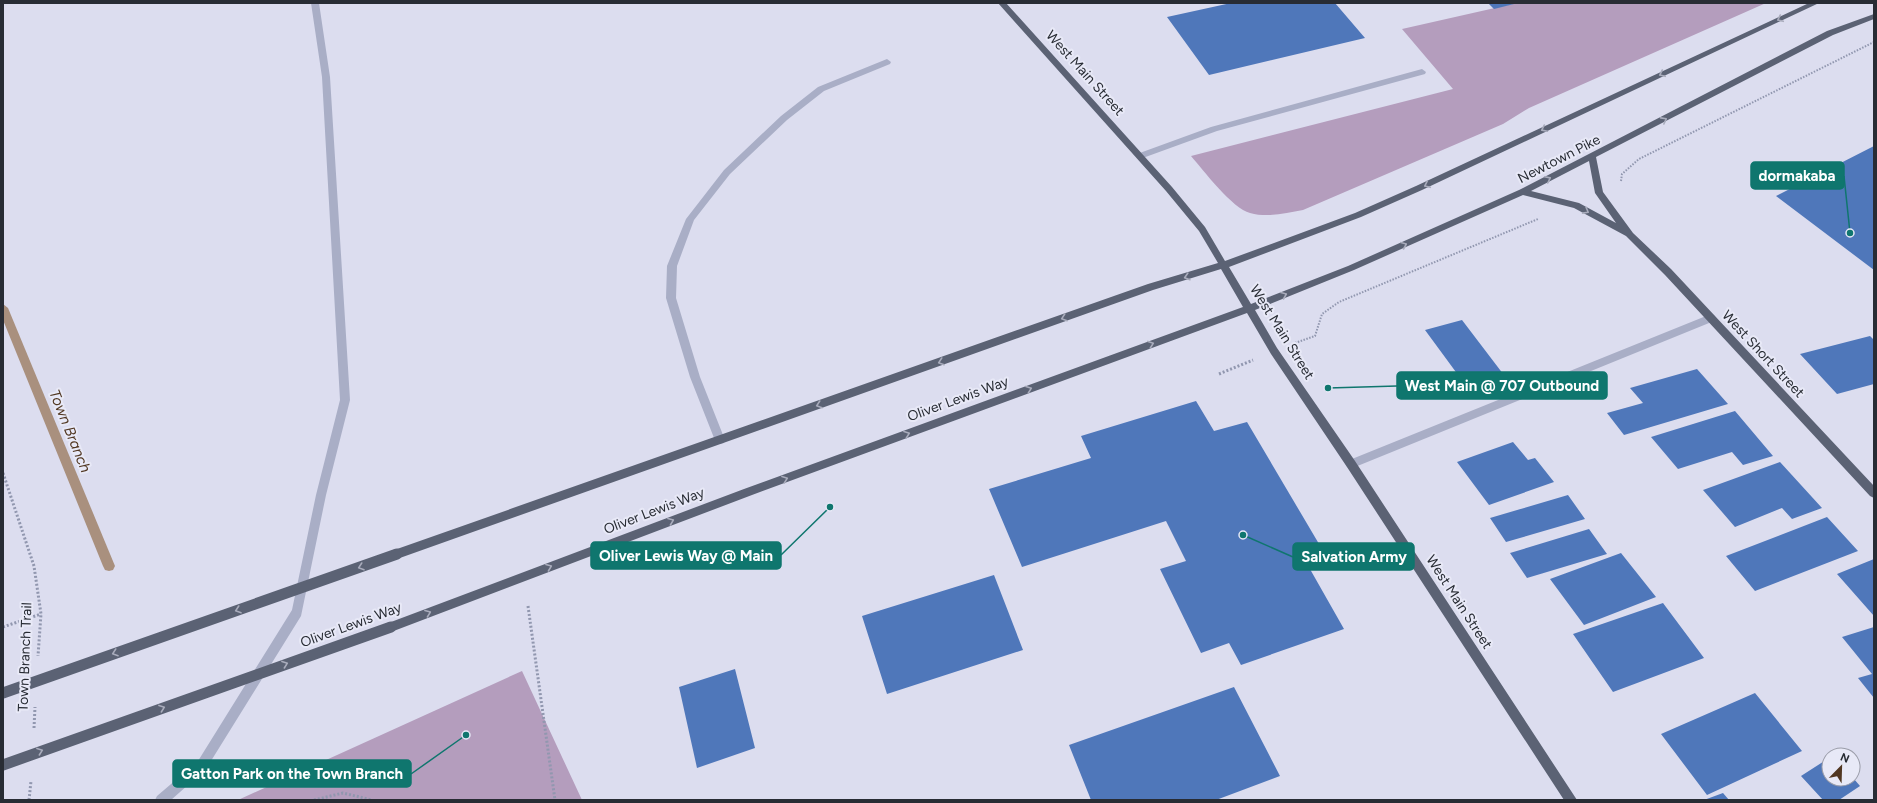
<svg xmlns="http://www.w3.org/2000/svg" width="1877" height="803" font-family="Figtree,sans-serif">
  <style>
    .green { fill: #b49dbd }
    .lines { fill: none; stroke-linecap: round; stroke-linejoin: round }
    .stream { fill: #a9907e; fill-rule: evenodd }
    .building { fill: #4f77ba }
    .path-far1 { stroke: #9197af; stroke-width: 2; stroke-dasharray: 1.5 1.5; stroke-linecap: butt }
    .path { stroke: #9197af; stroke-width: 3; stroke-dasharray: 2 2; stroke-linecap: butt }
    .minor { fill: #a9aec6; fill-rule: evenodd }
    .major { fill: #5b6274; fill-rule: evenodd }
    .major-bridge { stroke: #5b6274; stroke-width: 11 }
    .oneway { stroke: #a9acbc }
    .labels { text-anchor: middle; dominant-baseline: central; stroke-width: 4; stroke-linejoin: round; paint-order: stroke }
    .street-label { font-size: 14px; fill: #282c34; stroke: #e8e9f7 }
    .water-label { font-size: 15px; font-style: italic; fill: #513722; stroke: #e8e9f7 }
    .leader { fill: none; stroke: #0f766e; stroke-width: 1.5 }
    .callout-dot { fill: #0f766e; stroke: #e8e9f7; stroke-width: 1.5 }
    .callout { fill: #0f766e; stroke: #0f766e; stroke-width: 1.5 }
    .callout-label { font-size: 15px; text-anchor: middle; font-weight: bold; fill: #fff }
  </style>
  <rect width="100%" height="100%" fill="#dcddef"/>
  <path class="green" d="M1517,3H1766L1529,108L1503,124L1303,210C1286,213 1268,218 1250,213C1233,209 1203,170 1191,156L1453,89L1402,29Z
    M522,671L582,800H238Z"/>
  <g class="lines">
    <path class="stream" d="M3,304L8,308L115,566L113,570L109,571L105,570L103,566L3,320Z"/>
  </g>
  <path class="building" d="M1231,3H1335L1365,38L1209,75L1167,17Z
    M1488,3H1514V4L1494,9Z
    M1874,146V270L1776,196Z
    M1462,320L1513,387L1475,398L1425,330Z
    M1870,336L1874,340V384L1837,394L1800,354Z
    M1697,369L1728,404L1624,435L1607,413L1643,403L1630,388Z
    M1196,401L1214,431L1247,422L1322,549L1302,555L1344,629L1241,665L1229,643L1201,653L1160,569L1186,561L1166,521L1022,567L989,489L1091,458L1081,436Z
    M1735,411L1773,456L1743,465L1732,452L1678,469L1651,437Z
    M1513,442L1528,460L1535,458L1554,482L1489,505L1457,462Z
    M1780,462L1822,508L1792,519L1782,508L1735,527L1703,490Z
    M1568,495L1585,519L1506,542L1490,518Z
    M1827,517L1858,551L1755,591L1726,556Z
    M1589,529L1607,554L1527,578L1510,553Z
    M1621,553L1656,597L1584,625L1550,579Z
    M1874,559V616L1837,574Z
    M994,575L1023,650L887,694L862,616Z
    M1663,603L1704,658L1613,692L1573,634Z
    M1874,627V698L1858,678L1872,674L1842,637Z
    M735,669L755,748L697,768L679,687Z
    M1234,687L1280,776L1216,800H1091L1069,745Z
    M1755,693L1802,751L1707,795L1661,734Z
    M1829,758V779H1854L1860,786L1839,800H1823L1801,776Z
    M1723,793L1729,800H1704Z"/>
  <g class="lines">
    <path class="path-far1" d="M1621,181L1622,174L1639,159L1874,42
      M1295,343L1315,336L1322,314L1339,302L1538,219"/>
    <path class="path" d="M1219,374L1253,360
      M3,473L34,566L41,614L38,656
      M528,606L555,800
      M3,627L41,614
      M34,728L35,707
      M29,800L31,781
      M314,800L343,793L372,800"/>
    <path class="minor" d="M311,3H319L330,77L350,400L326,495L301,616L206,769L171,800H155L157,796L198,761L292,610L316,495L340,400L322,77Z
      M887,59L891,62L890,64L824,91L787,120L730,174L694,220L677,266L676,298L700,377L725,440L724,443L720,444L716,443L690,377L666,298L667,266L686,219L724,170L781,116L818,87Z
      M1422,69L1426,72L1425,74L1217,131L1140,159L1136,156L1137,154L1211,127Z
      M1711,314L1714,315L1716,318L1714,321L1355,467L1351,469L1347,467L1346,464L1347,461Z"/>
    <path class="major" d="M998,3H1006L1172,187L1205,227L1225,261L1355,213L1416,186L1809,3H1819L1422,190L1361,217L1229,267L1251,304L1348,266L1519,190L1827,31L1874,14V19L1833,35L1596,157L1603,192L1633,233L1671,269L1874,486V498L1870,496L1665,275L1626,236L1574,208L1523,195L1354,270L1255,310L1277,348L1355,461L1577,800H1564L1347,467L1271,354L1247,313L752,495L391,632L387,631L385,627L387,623L391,622L744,489L1243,307L1221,269L1153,290L397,559L393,558L392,554L393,550L397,549L1148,284L1218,263L1199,231L1166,191ZM1589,161L1595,193L1616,223L1579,203L1531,191Z"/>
    <path class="major-bridge" d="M3,693L397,554
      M3,765L391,627"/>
  </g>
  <defs><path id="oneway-chevron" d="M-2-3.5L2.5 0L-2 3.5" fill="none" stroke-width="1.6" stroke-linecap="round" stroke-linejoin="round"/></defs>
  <g class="oneway">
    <use href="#oneway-chevron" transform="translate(1780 19) rotate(155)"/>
    <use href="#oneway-chevron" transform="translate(1662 74) rotate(155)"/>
    <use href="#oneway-chevron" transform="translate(1664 120) rotate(-28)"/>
    <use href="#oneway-chevron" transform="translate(1544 129) rotate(154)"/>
    <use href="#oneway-chevron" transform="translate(1548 179) rotate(-27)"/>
    <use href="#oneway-chevron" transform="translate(1427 185) rotate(155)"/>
    <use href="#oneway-chevron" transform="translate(1586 211) rotate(29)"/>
    <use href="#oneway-chevron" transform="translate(1404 245) rotate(-23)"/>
    <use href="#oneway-chevron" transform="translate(1187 277) rotate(163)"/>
    <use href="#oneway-chevron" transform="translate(1284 295) rotate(-22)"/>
    <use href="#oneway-chevron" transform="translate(1064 318) rotate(161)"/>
    <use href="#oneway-chevron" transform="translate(1151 344) rotate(-20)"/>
    <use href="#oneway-chevron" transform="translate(941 362) rotate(161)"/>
    <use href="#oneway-chevron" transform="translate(1029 389) rotate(-20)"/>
    <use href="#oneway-chevron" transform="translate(819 405) rotate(161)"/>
    <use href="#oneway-chevron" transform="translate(907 434) rotate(-20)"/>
    <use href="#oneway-chevron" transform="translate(785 479) rotate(-20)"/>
    <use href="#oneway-chevron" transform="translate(671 521) rotate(-21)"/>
    <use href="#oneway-chevron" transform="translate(361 567) rotate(161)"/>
    <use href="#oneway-chevron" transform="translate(549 567) rotate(-21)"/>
    <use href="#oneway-chevron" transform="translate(238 610) rotate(161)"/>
    <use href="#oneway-chevron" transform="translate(428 613) rotate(-21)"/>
    <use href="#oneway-chevron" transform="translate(115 653) rotate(161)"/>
    <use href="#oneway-chevron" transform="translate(285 664) rotate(-20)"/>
    <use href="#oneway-chevron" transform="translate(162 708) rotate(-20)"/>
    <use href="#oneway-chevron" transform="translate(40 751) rotate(-20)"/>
  </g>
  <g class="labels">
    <g class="street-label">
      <text transform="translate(1085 73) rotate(48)">West Main Street</text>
      <text transform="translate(1559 159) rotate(-27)">Newtown Pike</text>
      <text transform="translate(1282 332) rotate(58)">West Main Street</text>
      <text transform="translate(1763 354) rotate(47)">West Short Street</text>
      <text transform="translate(958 399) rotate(-20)">Oliver Lewis Way</text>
      <text transform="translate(654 511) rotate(-21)">Oliver Lewis Way</text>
      <text transform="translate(1459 602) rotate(57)">West Main Street</text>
      <text transform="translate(351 625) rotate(-20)">Oliver Lewis Way</text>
      <text transform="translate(25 657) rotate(-88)">Town Branch Trail</text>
    </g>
    <g class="water-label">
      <text transform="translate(70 431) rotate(68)">Town Branch</text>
    </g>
  </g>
  <path class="leader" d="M1850 233L1844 176M1328 388L1397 386M830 507L781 555M1243 535L1293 557M466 735L411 774"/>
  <g class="callout-dot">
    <circle cx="1850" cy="233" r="4"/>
    <circle cx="1328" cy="388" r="4"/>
    <circle cx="830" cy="507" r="4"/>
    <circle cx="1243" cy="535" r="4"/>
    <circle cx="466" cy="735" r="4"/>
  </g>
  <g class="callout">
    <rect x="1751" y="162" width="93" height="27" rx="4"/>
    <rect x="1397" y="372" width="210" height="27" rx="4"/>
    <rect x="591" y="542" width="190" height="27" rx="4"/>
    <rect x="1293" y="543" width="121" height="27" rx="4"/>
    <rect x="173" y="760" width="238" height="27" rx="4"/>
  </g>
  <g class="callout-label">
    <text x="1797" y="181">dormakaba</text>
    <text x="1502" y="391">West Main @ 707 Outbound</text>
    <text x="686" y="561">Oliver Lewis Way @ Main</text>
    <text x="1354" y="562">Salvation Army</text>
    <text x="292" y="779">Gatton Park on the Town Branch</text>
  </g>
  <rect width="1877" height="803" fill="none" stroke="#282c34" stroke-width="8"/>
  <g transform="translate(1841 767) rotate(23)"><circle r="19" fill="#e8e9f7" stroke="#9b9da9"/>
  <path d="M0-3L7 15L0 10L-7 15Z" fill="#513722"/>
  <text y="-6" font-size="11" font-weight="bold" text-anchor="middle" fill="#282c34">N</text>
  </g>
</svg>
